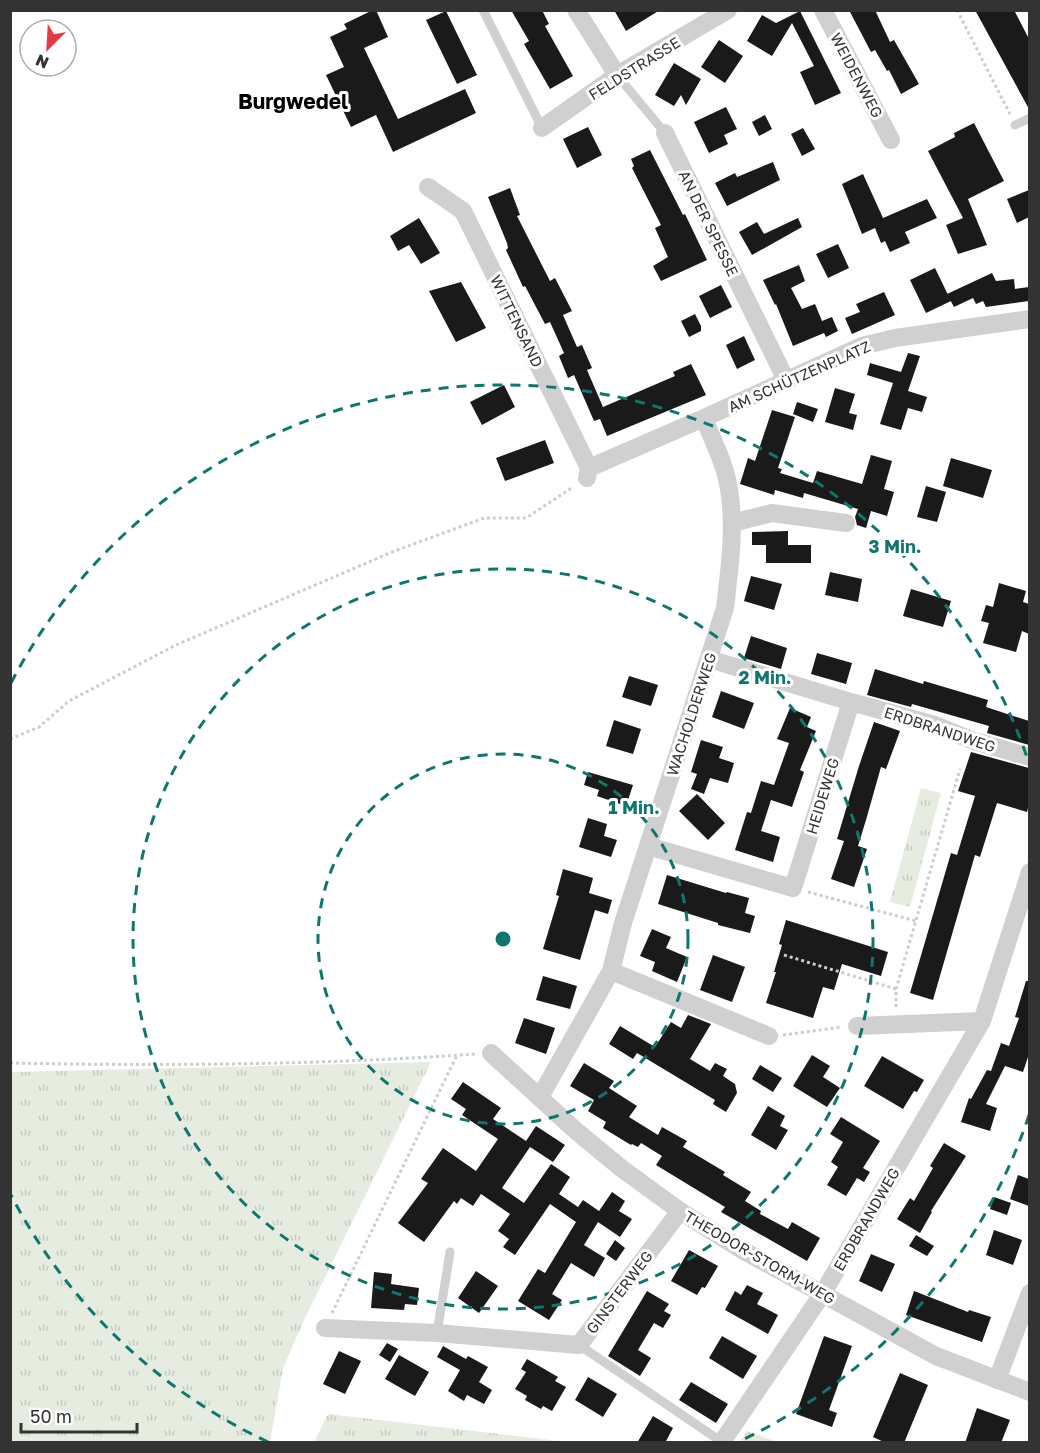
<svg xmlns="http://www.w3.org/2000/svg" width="1040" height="1453" font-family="'Golos Text',sans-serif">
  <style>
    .grass { fill: url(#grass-tufts) }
    .building { fill: #1a1a1a }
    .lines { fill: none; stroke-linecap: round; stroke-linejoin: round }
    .path { stroke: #cdcdcd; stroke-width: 3; stroke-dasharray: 3 3; stroke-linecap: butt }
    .lane { stroke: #d0d0d0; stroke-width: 9 }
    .street { stroke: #d0d0d0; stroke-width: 18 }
    .ring { fill: none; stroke: #0f766e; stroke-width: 3; stroke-dasharray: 10 8 }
    .labels { text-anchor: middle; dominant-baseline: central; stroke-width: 6; stroke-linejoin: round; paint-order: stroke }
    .street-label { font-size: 15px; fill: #333; stroke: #fff }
    .district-label { font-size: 21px; font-weight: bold; fill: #000; stroke: #fff }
    .centre { fill: #0f766e; stroke: #fff; stroke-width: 3 }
    .ring-label { font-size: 18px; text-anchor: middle; font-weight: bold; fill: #0f766e; stroke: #fff; stroke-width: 6; stroke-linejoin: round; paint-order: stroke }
  </style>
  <defs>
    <pattern id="grass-tufts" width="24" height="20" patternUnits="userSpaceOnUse" patternTransform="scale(1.5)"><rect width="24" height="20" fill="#e6ecdf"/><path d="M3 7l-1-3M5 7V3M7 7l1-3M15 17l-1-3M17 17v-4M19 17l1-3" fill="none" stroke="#c6cbc0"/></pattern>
  </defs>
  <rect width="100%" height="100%" fill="#fff"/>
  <path class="grass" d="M921,788L941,793L910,907L890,902Z
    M431,1062L304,1320L283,1368L270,1442H11V1072Z
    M328,1414L551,1440L556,1442H314Z
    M747,1431L778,1442H740Z"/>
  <path class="building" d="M373,10H376L388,37L364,48L398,119L465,89L476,113L393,152L376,115L351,127L326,75L344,67L330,37L347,29L344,24Z
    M511,10H542L549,24L545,26L573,76L550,89L524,44L529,41Z
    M614,10H660L626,31Z
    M849,10H875L890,42L894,40L919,84L901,94L889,70L887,71L875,50L871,52Z
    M975,10H1014L1029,39V109Z
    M446,11L477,75L457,84L426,20Z
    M800,11L841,93L815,105L800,72L814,66L792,23L772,56L747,41L762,15L776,23Z
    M719,40L743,56L725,83L701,67Z
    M674,63L701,79L686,105L681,95L674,106L655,95Z
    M726,107L737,129L724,135L728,144L709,153L694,122Z
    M765,115L772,129L759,136L752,122Z
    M974,123L1004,181L968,199L987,245L958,254L946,225L963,218L928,151L955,137L954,133Z
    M588,127L602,155L577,168L563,139Z
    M803,128L815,149L802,156L791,134Z
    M650,150L683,215L685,214L707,260L661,281L653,266L668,257L655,228L661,225L632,168L634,166L631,159Z
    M773,162L780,180L727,206L715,183L735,173L737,177Z
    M863,174L883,218L927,199L937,218L905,232L910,243L890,252L885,241L881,243L875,228L862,234L842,184Z
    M510,188L520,215L517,216L550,281L555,278L572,311L563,315L577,347L582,345L592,368L587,370L603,407L675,376L673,372L691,364L706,395L607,436L600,419L594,421L574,375L568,378L559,356L564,353L550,322L545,324L525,286L523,287L506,250L508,248L507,243L488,197Z
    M1029,190V217L1017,223L1007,199Z
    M419,218L440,253L421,264L409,245L398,251L390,236Z
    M798,218L802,227L752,255L739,232L757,222L764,234Z
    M838,244L849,268L828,278L816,254Z
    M799,265L805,281L791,288L802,309L815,304L822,321L832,317L838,331L826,337L824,333L793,346L776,304L775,305L763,280Z
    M935,268L951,301L926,313L910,280Z
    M992,273L996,281L1014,279L1015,289L1029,287V301L986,307L983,301L976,304L973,298L954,307L947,294Z
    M461,282L486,328L456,342L429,291Z
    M721,285L732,307L710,318L699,296Z
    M884,292L895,315L852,334L845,318L860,312L856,304Z
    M695,314L701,326V331L689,337L681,321Z
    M744,336L755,360L737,369L726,345Z
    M908,353L920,356L908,391L927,397L922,412L908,408L901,430L880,424L893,383L867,375L870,363L901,372Z
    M504,385L515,407L482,425L470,402Z
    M835,388L855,394L849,413L857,415L853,430L825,422Z
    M797,402L818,409L813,422L793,414Z
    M772,410L795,417L778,468L782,469L780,473L813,483L817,471L862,484L871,455L892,461L884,489L894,492L887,516L871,511L866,528L857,525L855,517L858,509L804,493L803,498L775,490L774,495L740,484L748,458L755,461Z
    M545,440L554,463L505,481L496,458Z
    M951,458L992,470L983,498L943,486Z
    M926,486L946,492L937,522L917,517Z
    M788,531V545H811V563H766V545H752V532Z
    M830,572L862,579L858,602L825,595Z
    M751,576L782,584L774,610L744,601Z
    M999,583L1026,591L1023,602L1029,604V634L1022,631L1016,652L983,643L989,623L981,621L986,605L993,607Z
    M911,589L951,601L943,627L903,616Z
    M751,636L787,648L781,669L744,658Z
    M817,653L852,663L846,684L811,674Z
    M875,669L923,684L924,681L988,700L986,707L1029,721V745L987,733L989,726L912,704L911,707L867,695Z
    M629,676L658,685L651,706L622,697Z
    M721,691L754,703L744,729L712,717Z
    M790,708L811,717L807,727L816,731L800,770L804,772L792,807L771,800L761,831L780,837L773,862L735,850L747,812L751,813L761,781L774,785L789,743L777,739Z
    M614,720L641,729L633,754L606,746Z
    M874,722L900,731L886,769L881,767L866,820L858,846L867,849L854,887L831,879L844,841L837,839L859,766Z
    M701,740L723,747L719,758L734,763L728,783L710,778L704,794L691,789L697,774L691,772Z
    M971,752L1029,768V804L1027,812L997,803L980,857L975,855L933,1000L910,993L951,853L957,855L975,796L958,791Z
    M588,772L633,785L626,806L597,796L599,790L584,785Z
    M697,794L725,823L708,840L679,811Z
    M588,818L607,824L604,836L617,840L611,857L579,847Z
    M563,869L593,878L589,893L612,900L608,914L595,910L580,960L543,949L559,896L556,895Z
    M667,875L726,893L727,892L749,898L745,913L755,916L750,933L718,925V923L658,904Z
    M786,920L888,952L881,976L842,964L834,990L823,987L813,1018L766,1003L776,972H774L782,945L779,944Z
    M652,929L671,937L666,948L687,957L677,982L652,971L655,962L640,956Z
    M713,955L745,967L732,1002L700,990Z
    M543,976L577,986L570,1009L536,1000Z
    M1026,981H1029V1054L1023,1072L1005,1066L986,1104L997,1108L990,1131L961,1122L969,1098L971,1099L987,1070L991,1071L1001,1043L1009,1046L1019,1018L1015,1017Z
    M688,1015L711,1024L690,1059L710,1071L715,1063L727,1069L723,1076L735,1084L737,1093L726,1112L713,1104L715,1100L637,1053L633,1059L609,1044L620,1026L655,1047L671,1022L681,1028Z
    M524,1018L555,1028L546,1054L515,1043Z
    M812,1055L830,1066L823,1077L840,1088L827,1107L793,1086Z
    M882,1056L924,1080L917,1092L914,1091L903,1109L864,1086Z
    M584,1063L614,1081L609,1088L637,1106L629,1117L658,1135L662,1127L687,1141L683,1147L725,1172L723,1175L751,1192L745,1201L761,1211L760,1214L788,1229L792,1222L820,1238L807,1261L721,1212L725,1207L656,1165L662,1156L641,1143L638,1147L632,1144L631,1145L603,1128L606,1122L588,1111L594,1100L570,1086Z
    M760,1065L782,1078L773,1092L752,1079Z
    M463,1082L501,1108L493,1119L526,1141L536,1126L565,1145L553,1162L530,1147L502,1188L524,1203L551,1164L570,1177L559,1194L578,1207L583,1200L599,1211L612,1192L625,1201L619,1211L632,1219L620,1237L598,1222L584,1245L605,1258L594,1277L571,1263L552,1294L562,1300L549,1320L518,1301L538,1269L545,1273L576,1222L550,1204L515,1255L503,1247L509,1239L498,1231L510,1214L481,1194L473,1206L461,1198L457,1204L454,1201L424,1242L398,1223L428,1183L421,1179L443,1148L476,1171L498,1139L462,1115L466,1109L451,1099Z
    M768,1106L785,1116L780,1126L788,1130L776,1150L751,1135Z
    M841,1117L880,1141L863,1168L870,1172L864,1182L857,1178L846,1196L827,1185L838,1167L831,1162L843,1142L830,1134Z
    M944,1143L966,1156L931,1211L932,1212L920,1233L897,1219L910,1198L914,1201L933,1168L930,1166Z
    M1018,1175L1029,1179V1206L1010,1199Z
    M994,1197L1011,1203L1007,1215L990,1209Z
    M994,1230L1022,1240L1013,1265L986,1255Z
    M916,1235L934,1246L927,1256L909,1246Z
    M615,1240L625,1248L616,1261L606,1254Z
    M689,1250L718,1266L705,1288L702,1287L697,1295L671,1281Z
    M871,1254L895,1264L882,1292L859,1281Z
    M476,1271L498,1286L479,1313L458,1298Z
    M374,1272L392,1274L391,1284L419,1288L417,1305L405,1304L404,1310L371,1308Z
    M747,1285L763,1293L757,1304L778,1315L768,1334L725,1310L735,1291L741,1295Z
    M647,1291L669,1304L664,1311L671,1315L663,1328L654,1323L638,1350L651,1358L640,1376L608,1356Z
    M914,1291L968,1312L969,1310L991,1317L982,1342L906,1315Z
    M722,1336L757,1356L743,1379L709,1358Z
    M824,1336L852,1346L829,1410L837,1413L832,1427L796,1414Z
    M387,1343L398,1349L390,1362L379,1355Z
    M443,1346L466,1359L468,1356L488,1367L479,1382L492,1390L484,1404L467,1395L464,1401L448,1391L460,1370L437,1357Z
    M339,1351L361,1361L345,1394L323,1384Z
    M399,1355L429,1372L415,1396L385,1379Z
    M527,1359L558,1377L555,1381L566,1387L552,1411L543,1406L541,1409L525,1400L527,1396L515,1389L526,1372L521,1369Z
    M900,1373L928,1385L904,1443H886L873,1437Z
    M588,1377L617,1394L603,1417L575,1400Z
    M691,1382L728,1404L716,1423L679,1400Z
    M977,1408L1010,1420L1001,1443H965Z
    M653,1416L673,1428L665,1443H637Z"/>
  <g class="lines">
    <path class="path" d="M957,10L1011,116
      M10,739L39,727L69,701L176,645L392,552L484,518H526L573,487
      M808,892L916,921
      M784,955L896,989V1007
      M896,989L960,769
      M783,1035L842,1027
      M10,1063C165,1066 320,1065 475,1054
      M332,1313L457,1055"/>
    <path class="lane" d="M483,10L542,128
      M617,75L665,133
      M1015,125L1030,118
      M437,1333L450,1252
      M579,1345L722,1442"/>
    <path class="street" d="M576,10L617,75
      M823,10L891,140
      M542,128L617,75L728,10
      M665,133L786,380
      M428,187L463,211L589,468
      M587,478L589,468L704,418L862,346L895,338L1030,319
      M732,523L772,513L846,523
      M851,702L935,725L974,741L1030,757
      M648,846L793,888L851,702L709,659
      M611,971L769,1036
      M857,1026L982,1021
      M491,1053L575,1130L621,1168L680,1211L744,1251L936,1356L1030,1392
      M540,1097L611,971L623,923L725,608C730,565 737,518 726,475C721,455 711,437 704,418
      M325,1328L437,1333L579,1345L680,1211
      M997,1380L1030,1293
      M722,1442L823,1293L982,1021L1030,872"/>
  </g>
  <g class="ring">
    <circle cx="503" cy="939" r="185"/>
    <circle cx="503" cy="939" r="370"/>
    <path d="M1029 1115A555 555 0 0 1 738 1442M268 1442A555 555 0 0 1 11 1195M11 683A555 555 0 0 1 1029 763"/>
  </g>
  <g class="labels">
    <g class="street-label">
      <text transform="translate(634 68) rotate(-32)">FELDSTRASSE</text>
      <text transform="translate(857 75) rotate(62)">WEIDENWEG</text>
      <text transform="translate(709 223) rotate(64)">AN DER SPESSE</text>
      <text transform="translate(517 321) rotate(64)">WITTENSAND</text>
      <text transform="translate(799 376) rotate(-24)">AM SCHÜTZENPLATZ</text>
      <text transform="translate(691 714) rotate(-72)">WACHOLDERWEG</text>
      <text transform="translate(940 729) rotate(18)">ERDBRANDWEG</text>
      <text transform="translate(822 796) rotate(-73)">HEIDEWEG</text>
      <text transform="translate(866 1219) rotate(-60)">ERDBRANDWEG</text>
      <text transform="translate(760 1257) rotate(30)">THEODOR-STORM-WEG</text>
      <text transform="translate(619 1292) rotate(-53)">GINSTERWEG</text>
    </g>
    <g class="district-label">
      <text x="293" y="101">Burgwedel</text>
    </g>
  </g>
  <circle cx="503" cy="939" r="9" class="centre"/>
  <g class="ring-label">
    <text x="895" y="553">3 Min.</text>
    <text x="765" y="684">2 Min.</text>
    <text x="634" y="814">1 Min.</text>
  </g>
  <rect width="1040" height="1453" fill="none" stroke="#333333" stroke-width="24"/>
  <g transform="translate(48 48) rotate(204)"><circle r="28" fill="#ffffff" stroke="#adadad" stroke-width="1.5"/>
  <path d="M0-4.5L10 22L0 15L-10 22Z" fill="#e63946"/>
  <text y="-9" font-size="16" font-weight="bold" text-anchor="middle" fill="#333333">N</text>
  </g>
  <path d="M21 1423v9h116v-9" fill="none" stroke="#333333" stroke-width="3"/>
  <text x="30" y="1423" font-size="18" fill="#333333" stroke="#ffffff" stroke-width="4.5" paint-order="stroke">50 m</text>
</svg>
